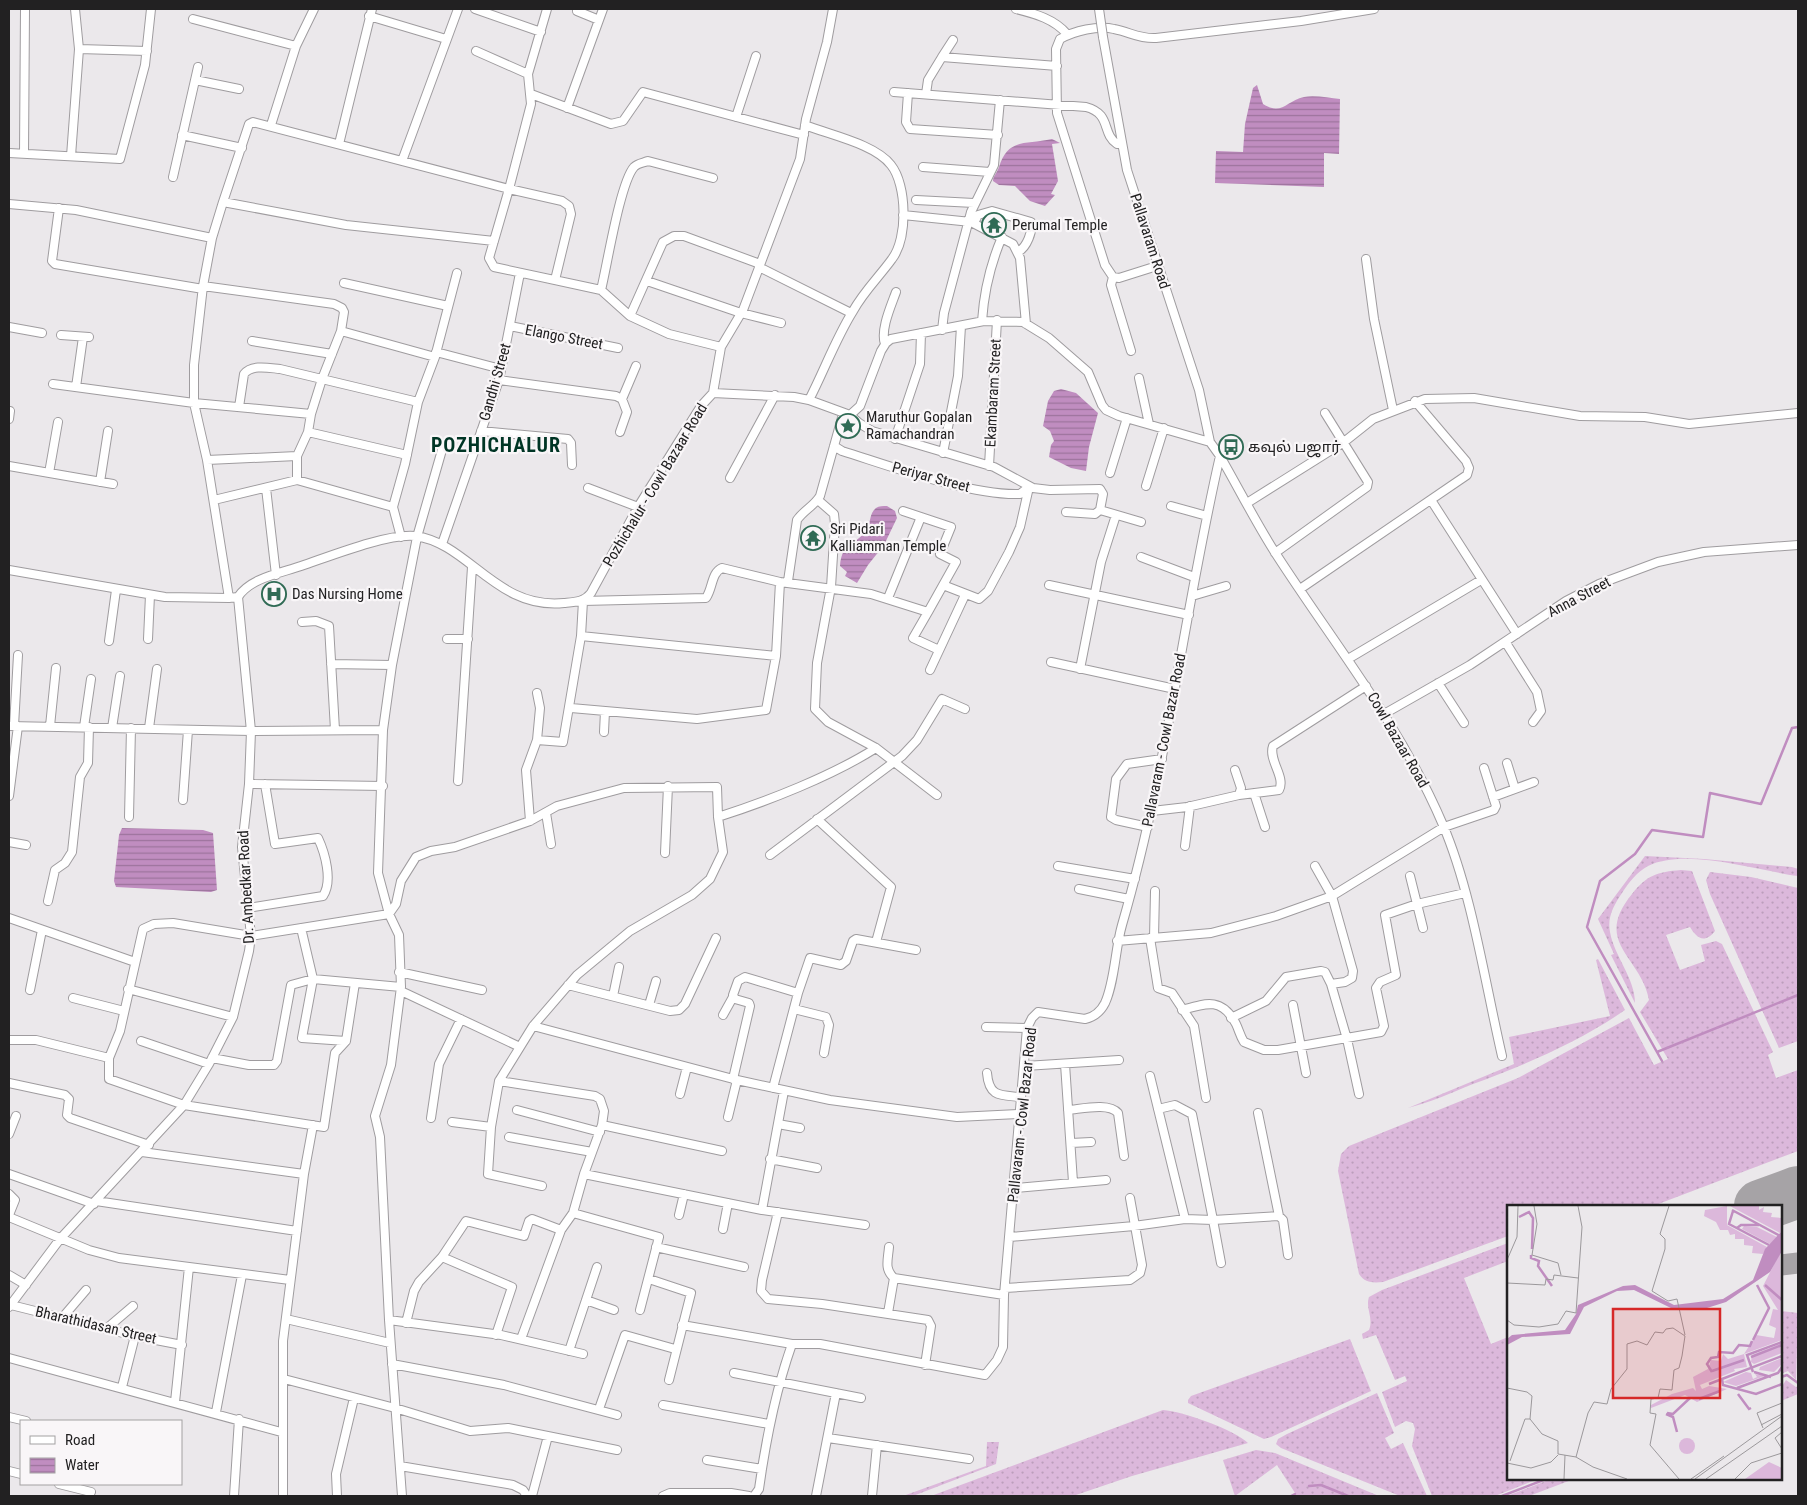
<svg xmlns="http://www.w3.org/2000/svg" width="1807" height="1505" font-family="'Roboto Condensed','Noto Sans Tamil',sans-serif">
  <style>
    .grass { fill: url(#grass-dots) }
    .water { fill: url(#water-rules) }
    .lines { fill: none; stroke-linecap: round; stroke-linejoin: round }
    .stream { stroke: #c08dc0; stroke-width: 2.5 }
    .taxiway { stroke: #a6a3a6; stroke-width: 21 }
    .runway { stroke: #a6a3a6; stroke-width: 52 }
    .minor-casing { stroke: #9f9c9f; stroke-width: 10 }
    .minor { stroke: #fff; stroke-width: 8 }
    .minor-bridge-casing { stroke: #9f9c9f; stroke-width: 10; stroke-linecap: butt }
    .minor-bridge { stroke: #fff; stroke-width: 8 }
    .labels { text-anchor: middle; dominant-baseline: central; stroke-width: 4.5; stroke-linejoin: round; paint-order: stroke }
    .poi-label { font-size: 15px; fill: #222122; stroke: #f9f6f8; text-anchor: start }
    .street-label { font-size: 15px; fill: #222122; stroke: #f9f6f8 }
    .district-label { font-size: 20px; font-weight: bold; letter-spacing: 1px; fill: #003525; stroke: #f9f6f8 }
    .inset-river { fill: none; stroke: #c08dc0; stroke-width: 2.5 }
    .inset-road { fill: none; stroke: #9b989b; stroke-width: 1 }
    .view { fill: #d62828; fill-opacity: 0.15; stroke: #d62828; stroke-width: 2.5 }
    .inset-edge { fill: none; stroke: #222122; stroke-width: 2.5 }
  </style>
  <defs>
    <pattern id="grass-dots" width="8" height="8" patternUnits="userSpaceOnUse" patternTransform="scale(1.25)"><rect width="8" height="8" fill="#dcb8db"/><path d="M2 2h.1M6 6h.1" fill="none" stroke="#bc9ebc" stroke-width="1.8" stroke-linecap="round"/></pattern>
    <pattern id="water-rules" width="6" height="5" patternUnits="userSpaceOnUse" patternTransform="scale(1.25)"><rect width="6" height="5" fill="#c08dc0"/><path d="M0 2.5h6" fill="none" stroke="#9c739c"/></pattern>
  </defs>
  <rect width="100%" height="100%" fill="#ebe8eb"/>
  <path class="grass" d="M1645,856L1704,859L1792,867L1798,869V876C1758,871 1686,847 1648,866C1637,872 1629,882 1622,893C1614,905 1607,917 1610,932C1614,956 1635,978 1635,1003L1611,955L1614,954L1598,919Z
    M1681,870L1692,871L1715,931C1704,945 1696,937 1690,927L1666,935L1680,970L1705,961L1701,945L1716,941L1722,944L1773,1052L1768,1055L1776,1078L1798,1070V1151L1653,1206H1508V1236L1383,1282C1373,1283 1365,1283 1359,1274L1338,1171L1341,1154L1349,1146L1518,1078L1629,1018L1654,1065L1668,1059L1640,1012L1649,1000C1641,956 1592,943 1632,894C1647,875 1657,872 1681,870Z
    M1710,872L1751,877L1798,888V1041L1779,1048L1710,894L1706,880Z
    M1598,959L1625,1010C1579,1042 1525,1065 1473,1084C1451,1093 1431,1102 1408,1108L1514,1064L1509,1037L1610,1016L1596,960Z
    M1508,1243V1261L1464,1278L1491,1344L1508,1337V1479H1538L1495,1496H1432L1412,1446L1415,1429L1413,1423L1406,1421L1395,1427L1382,1392L1407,1381L1405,1376L1395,1380L1376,1335L1363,1339L1362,1334L1369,1330C1374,1318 1365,1308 1369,1297L1382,1290Z
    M1781,1311L1798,1313L1796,1380L1788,1371L1781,1374Z
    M1350,1339L1371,1391L1271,1437L1264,1439L1188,1403V1400L1191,1396Z
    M1786,1380L1796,1387L1798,1386V1394L1781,1401V1388Z
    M1377,1393L1394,1433L1385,1438L1391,1449L1403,1443L1427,1496H1400L1281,1448L1276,1444L1278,1439L1287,1434Z
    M1163,1410C1182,1411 1235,1430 1248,1443L1132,1476L1073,1496H931Z
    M987,1442H999L996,1464L913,1496H903L986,1466Z
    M1256,1450L1275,1453L1379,1496H1297L1277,1465L1235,1496L1223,1460Z
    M1551,1479H1574L1529,1496H1507Z"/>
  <path class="water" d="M1257,85L1263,104C1282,116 1286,101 1304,97C1315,95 1329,98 1340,99L1339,154L1324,153V187L1215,183L1216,151L1243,152L1245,124L1253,88Z
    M1052,139L1060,143L1052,144L1058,181L1051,194L1055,195L1045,206L1030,201L1015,186L999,185L993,181C993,176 997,173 999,167C1008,137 1027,145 1052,139Z
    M1061,389L1076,393L1098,413L1089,447L1086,471L1071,468L1049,457L1051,445L1054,441L1050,431L1043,426L1048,401L1054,391Z
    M887,506L895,511L897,518L884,545L868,565L857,583L845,576L847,572L840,566C842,541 855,547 866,530C871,524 869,513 876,508C879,506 883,506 887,506Z
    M122,828L203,830L213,833L217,890L211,892L116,887L114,881L119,835Z"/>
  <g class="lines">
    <path class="stream" d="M1657,1052L1798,995
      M1662,1061L1587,927L1600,881L1635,854L1652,830L1703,837L1710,793L1761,804L1792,728L1798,727
      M1781,1382V1377L1787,1375L1798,1383
      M1309,1486L1321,1485L1348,1496
      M1291,1496L1295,1494
      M1502,1496L1546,1479"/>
    <path class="taxiway" d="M1781,1265L1798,1263"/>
    <path class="runway" d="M1760,1206L1798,1192"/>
    <defs>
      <path id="minor" d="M475,9L541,32
        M547,9L528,74L531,104L509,189L562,201L569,206L571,214L555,280
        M1016,9C1036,14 1054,19 1067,34
        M577,11L599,20
        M369,16L446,39
        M193,19L296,46
        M1103,37L1127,170L1199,390L1210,442
        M953,40L942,57L1057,66
        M79,49L147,51
        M476,51L528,74
        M195,80L239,89
        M894,92L1086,107C1112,114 1101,133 1117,144L1121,143
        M908,93L906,122L910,129L998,135
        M531,94L611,124L623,121L643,92L804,135
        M926,94L928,80L942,57
        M567,108L603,9
        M736,117L756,56
        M271,125L296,46L314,9
        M805,125C830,135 875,144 891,165C907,185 908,238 892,259C879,277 864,291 853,311C836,338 824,371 809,400
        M182,135L242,148
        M339,144L372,9
        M9,153L120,159L145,65L151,9
        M24,153L25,9
        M71,156L79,49L75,9
        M402,161L458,9
        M923,167L990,172
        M173,177L198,67
        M916,200L974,203
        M223,202L249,124L253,122L509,189L489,258L494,267L601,290L630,316L669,334L721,347
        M9,204L76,210L212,238
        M59,208L52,261L55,264L203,289
        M903,215L971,222L1013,244L1020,258L1026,324
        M974,223L978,215L992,211L1031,222C1033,231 1027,247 1018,252
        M1366,259L1374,319L1393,410
        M1157,266L1119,278L1113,277L1105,265L1057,113L1056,49L1060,39C1074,31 1098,25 1114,29C1130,32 1139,39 1156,38L1301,21L1374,9
        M759,267L851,313
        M1113,277L1111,285L1131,351
        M647,281L741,313L781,323
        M344,283L448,306
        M203,286L334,304L342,308L344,312L341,331L322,379L311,414L308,432L297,456V480
        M601,290C607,266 620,183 634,167C638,163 643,163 648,161L713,178
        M630,316L663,242L674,236H684L760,264
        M982,321C984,292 990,265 1002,237
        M510,326L618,348
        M9,327L42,333
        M942,330L944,313L971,212L994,165L1000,100
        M341,331L435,357
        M61,335L89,337
        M252,341L332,354
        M885,344C880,330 891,306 896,292
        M436,352L501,369
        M1139,378L1149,424
        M499,380L616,396L622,399L627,412L620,432
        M53,384L194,403L311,414
        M76,387L83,337
        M713,393L721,347L743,310L800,159L806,119L827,42L833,9
        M622,399L636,366
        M239,407L244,374C252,364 269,368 280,369L418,402
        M850,415L859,423L872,431L994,467L1033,488L1050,490L1100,489L1103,494L1100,510
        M9,419L10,411
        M481,431L568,439L571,443L572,465
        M308,432L407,455
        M895,439L920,364L921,333
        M834,446L842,451C890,466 971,496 1020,494L1029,487
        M943,453L958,376L961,326
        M207,460L297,456
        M9,466L113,484
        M989,466L997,320
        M49,473L58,422
        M1110,473L1127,418
        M730,478L775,395
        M100,482L108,431
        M1146,486L1164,428
        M266,488L276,575
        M588,488L638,507
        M214,500L297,480L393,507
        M818,500L834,514L835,524L831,587L817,663L815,709L828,722L876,748L937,795
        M1431,500L1517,634
        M1247,503L1344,442L1373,419L1425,399L1474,398L1580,416L1645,417L1689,424L1798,413
        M1171,506L1207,516
        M1100,510L1141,522
        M1066,512L1095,514L1100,510
        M401,537L393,507L405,464L418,402L435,357L457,273
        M442,544L499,380L520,273
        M1275,553L1367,487L1368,482L1325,413
        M1141,557L1194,577
        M9,570L165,597L229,598
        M788,581L797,520C804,510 814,506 820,496L843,414
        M943,585L979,599L988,591L1009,552L1020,527L1029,487
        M1049,585L1189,615
        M1300,589L1467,475L1469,468L1466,461L1415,401
        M1192,596L1226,586
        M238,597C250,578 281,573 301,566C328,557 388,533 415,536C469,543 496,610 564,603C575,602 584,602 591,593L638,507L701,406L713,393L794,397L809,400L850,415L860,406L881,351L886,343L891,339L984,321L1023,322L1049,338L1088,372L1102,405L1106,410L1119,416L1210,442L1220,456C1239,489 1256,523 1276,554C1334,644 1401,726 1443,825C1472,893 1485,983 1502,1056
        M238,597L229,598L207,460L194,403V365L203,286L212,238L223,202L346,225L494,241
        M888,598L921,517
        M928,612L913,638L939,650
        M302,622L316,621L329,626L335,730
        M148,639L150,595
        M447,639H468
        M109,641L116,590
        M1506,643L1537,692L1541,711L1533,722
        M776,656L581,636L583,601L706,598C713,588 711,573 722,568L780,582L871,594L928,612L956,562L940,554L951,527L903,511
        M1348,659L1481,580
        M1051,662L1175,689
        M331,664L392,665
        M1080,669L1101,562L1116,515
        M930,670L965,595
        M1438,683L1464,723
        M571,708L697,719L766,710L776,656L780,582
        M1384,714L1470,665L1566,601L1599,584L1658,562L1704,552L1798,545
        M9,726L251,731L383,730
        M14,726L18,655
        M50,726L56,668
        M84,727L91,679
        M112,728L120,676
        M149,728L157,669
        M604,732L605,711
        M537,740L563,742L581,636
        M1507,763L1515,789
        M458,781L472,567
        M249,784L383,786
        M1254,793L1265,827
        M1239,795L1279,790C1286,777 1268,760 1273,746L1366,686
        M9,796L18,726
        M1493,797L1534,782
        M183,800L188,730
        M1152,811L1187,807L1239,795L1241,788L1235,770
        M546,813L551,844
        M129,817L131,728
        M718,817C768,801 832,776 876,748
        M817,819L891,887L876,942
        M530,821L526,770L537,740L540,708L537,693
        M1148,827L1116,820L1111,817L1116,779L1127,764L1162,759
        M9,842L26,845
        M1185,846L1190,806
        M665,853L668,786
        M770,855L902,756L917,740L942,699L965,709
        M1058,866L1135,879
        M1410,876L1423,928
        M1079,889L1129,899
        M48,901L55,870L65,863L72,852L80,777L88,763L89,727
        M248,908L323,896C333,881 325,853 318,838L275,844L265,784
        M9,918L135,962
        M301,928L313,979L302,1038L346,1041
        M1150,938L1158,988L1172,993L1194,1026L1206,1098
        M1154,938L1155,891
        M1117,941L1211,933L1276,916L1332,896L1444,827L1494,810L1496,806L1484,768
        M399,972L482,990
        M355,983L346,1041L335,1053L324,1127L184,1105L109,1079V1058L120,1031L143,929L154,924L173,923L251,936L389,914L396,904L401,881L416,857L431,851L455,847L530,821L557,806L624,788L717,787L718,817L723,852L710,879L692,895L630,931L577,975L533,1026L499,1081L491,1127L488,1174L542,1186
        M1331,984L1347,1039L1359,1094
        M568,985L670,1011L679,1010L685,1004L716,938
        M128,989L233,1017
        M30,990L42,930
        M401,991L520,1047
        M798,993L810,958L841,965L846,961L853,941L856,939L916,950
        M613,996L619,967
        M73,998L124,1011
        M649,1005L656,981
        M1293,1005L1306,1073
        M794,1009L826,1017L829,1025L824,1053
        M1182,1010C1206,1003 1222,997 1236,1024C1239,1030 1240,1036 1244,1042L1264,1050H1278L1381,1032L1384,1026L1376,988L1380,982L1396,975L1385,915L1417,904L1465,893
        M723,1015L733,997
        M1231,1018L1266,1001L1286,977L1321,971L1325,972L1331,984L1345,982L1352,978L1353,971L1332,896L1315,866
        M533,1026L737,1080L830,1100L957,1117L1020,1114
        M986,1027L1027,1028
        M9,1040H36L109,1058
        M141,1041L209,1064
        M212,1058L249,1065H274L277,1061L291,985L313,979L401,987
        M1065,1064L1073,1182
        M1025,1066L1119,1060
        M987,1073C989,1098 1001,1095 1021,1097
        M1150,1076L1185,1219
        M733,1079L750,1006L749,1003L735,999L733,995L738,981L745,977L798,993L773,1088
        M499,1081L595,1096L600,1099L604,1111L602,1125L584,1174L573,1213L561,1230L521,1339
        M9,1083L65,1095L69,1099L67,1115L70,1118L149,1145
        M680,1094L687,1067
        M517,1110L600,1132
        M1068,1110C1081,1109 1109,1102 1118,1113L1124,1156
        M1258,1113L1279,1216
        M728,1117L737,1080
        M431,1118L439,1064L461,1019
        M452,1122L491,1127
        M778,1124L800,1128
        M602,1125L722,1151
        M9,1134L16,1116
        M509,1137L592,1152
        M1071,1143L1091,1142
        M142,1152L304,1174
        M770,1159L817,1168
        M9,1174L94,1204
        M584,1174L762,1210L865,1225
        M1015,1188L1106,1180
        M9,1194L15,1200L9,1215
        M96,1201L297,1231
        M762,1210L784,1091
        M778,1212L762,1280L761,1291L768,1299L822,1304L928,1320L931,1326L925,1365
        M573,1213L659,1237L640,1310
        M679,1215L684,1194
        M9,1217L89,1250L119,1258L290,1280
        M723,1229L728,1203
        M1010,1237L1134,1226L1185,1219L1213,1220L1192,1114L1175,1105L1158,1109
        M656,1247L744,1267
        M889,1247C888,1260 884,1269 894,1278
        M442,1257L512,1287L496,1335
        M1221,1263L1213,1220L1279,1216L1283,1220L1288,1255
        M9,1275L26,1285
        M649,1279L691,1293L669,1380
        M1005,1288L1130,1280L1140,1273L1142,1265L1130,1198
        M586,1300L614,1310
        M11,1305L135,1336L182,1345
        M9,1307L60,1239L184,1105L209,1064L233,1017L249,951L251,936L242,847L249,784L251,731L238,597
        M888,1313L894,1278L1004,1295
        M62,1318L86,1290
        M286,1319L390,1343
        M389,1320L501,1335L583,1354
        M406,1323L414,1291L419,1282L442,1257L466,1221L524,1236L529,1221L532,1219L561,1230
        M682,1325L792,1344
        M106,1329L133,1306
        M569,1351L597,1267
        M9,1358L281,1432
        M392,1364L504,1385L617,1415
        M734,1373L861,1398
        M284,1379L395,1408L470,1431L508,1428L617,1450
        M122,1387L135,1336
        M175,1402L189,1267
        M663,1405L769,1424
        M599,1409L625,1335L675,1349
        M216,1412L242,1275
        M9,1417L26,1421
        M828,1438L969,1459
        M707,1460L762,1469
        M400,1466L513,1485L523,1490L527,1496
        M9,1471L21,1474
        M59,1484L91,1492
        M234,1496L239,1419
        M283,1496V1341L304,1174L313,1125
        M337,1496L336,1474L354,1398
        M402,1496L389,1320L380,1137L375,1116L391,1065L401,987L399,935L389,914L378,873L383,730L392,665L417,537L444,443
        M532,1496L548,1436
        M663,1496L670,1493H731L749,1496
        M754,1496L759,1489C766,1439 775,1392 792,1344H820L985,1375L997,1360L1003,1347L1004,1295L1027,1028L1032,1018L1038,1012L1085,1019C1094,1017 1101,1011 1105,1003C1115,981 1115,949 1122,925C1167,771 1184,612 1220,456
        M816,1496L836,1393
        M872,1496L877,1445"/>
    </defs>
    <use href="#minor" class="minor-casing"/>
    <use href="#minor" class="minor"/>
    <defs>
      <path id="minor-bridge" d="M1099,9L1103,37"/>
    </defs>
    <use href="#minor-bridge" class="minor-bridge-casing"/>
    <use href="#minor-bridge" class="minor-bridge"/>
  </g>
  <defs>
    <symbol id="temple-ring" viewBox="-11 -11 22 22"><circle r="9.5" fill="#f9f6f8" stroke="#306b55" stroke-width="1.5"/><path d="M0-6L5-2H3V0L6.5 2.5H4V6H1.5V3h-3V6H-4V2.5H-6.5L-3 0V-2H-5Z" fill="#306b55"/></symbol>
    <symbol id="sight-ring" viewBox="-11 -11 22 22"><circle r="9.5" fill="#f9f6f8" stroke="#306b55" stroke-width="1.5"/><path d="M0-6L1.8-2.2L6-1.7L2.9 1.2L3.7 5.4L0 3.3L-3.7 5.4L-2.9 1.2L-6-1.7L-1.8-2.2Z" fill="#306b55"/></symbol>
    <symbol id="bus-ring" viewBox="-11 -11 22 22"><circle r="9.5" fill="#f9f6f8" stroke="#306b55" stroke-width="1.5"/><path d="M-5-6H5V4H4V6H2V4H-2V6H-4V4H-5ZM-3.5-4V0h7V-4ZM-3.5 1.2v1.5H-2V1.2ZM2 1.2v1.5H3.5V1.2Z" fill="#306b55"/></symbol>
    <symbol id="hospital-ring" viewBox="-11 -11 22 22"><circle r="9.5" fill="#f9f6f8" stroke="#306b55" stroke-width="1.5"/><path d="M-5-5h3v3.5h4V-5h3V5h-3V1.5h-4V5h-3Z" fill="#306b55"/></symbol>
  </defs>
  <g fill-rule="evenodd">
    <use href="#temple-ring" x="980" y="211" width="28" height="28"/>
    <use href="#sight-ring" x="834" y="412" width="28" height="28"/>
    <use href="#bus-ring" x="1217" y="433" width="28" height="28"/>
    <use href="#temple-ring" x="799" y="524" width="28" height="28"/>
    <use href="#hospital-ring" x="260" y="580" width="28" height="28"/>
  </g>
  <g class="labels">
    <g class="poi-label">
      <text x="1012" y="225">Perumal Temple</text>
      <text x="866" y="417">Maruthur Gopalan<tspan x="866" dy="17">Ramachandran</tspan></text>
      <text x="1248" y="447">கவுல் பஜார்</text>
      <text x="830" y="529">Sri Pidari<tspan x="830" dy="17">Kalliamman Temple</tspan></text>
      <text x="292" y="594">Das Nursing Home</text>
    </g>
    <g class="street-label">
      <text transform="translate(1150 241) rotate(72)">Pallavaram Road</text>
      <text transform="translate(564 337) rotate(11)">Elango Street</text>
      <text transform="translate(495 382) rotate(-74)">Gandhi Street</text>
      <text transform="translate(993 393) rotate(-87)">Ekambaram Street</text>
      <text transform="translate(931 477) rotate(15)">Periyar Street</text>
      <text transform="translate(655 485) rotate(-59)">Pozhichalur - Cowl Bazaar Road</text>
      <text transform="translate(1579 597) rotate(-28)">Anna Street</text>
      <text transform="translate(1164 740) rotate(-79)">Pallavaram - Cowl Bazar Road</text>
      <text transform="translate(1398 740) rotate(60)">Cowl Bazaar Road</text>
      <text transform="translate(246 887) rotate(-93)">Dr. Ambedkar Road</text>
      <text transform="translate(1022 1115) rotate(-84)">Pallavaram - Cowl Bazar Road</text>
      <text transform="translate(96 1325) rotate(13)">Bharathidasan Street</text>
    </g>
    <g class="district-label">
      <text x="496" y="445">POZHICHALUR</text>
    </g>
  </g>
  <g transform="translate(1507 1205)">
    <rect width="275" height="275" fill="#ebe8eb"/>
    <path d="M220,1V20L260,42L256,49L245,48L246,41L237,40V34H228V29L223,30L221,25H213L209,17L197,11L198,5ZM223,1H252V5L257,2L256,7L265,8L264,12L275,13V26L273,28ZM237,21L250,22L270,32L263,39L235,24ZM273,48L275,135L237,149L240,162L227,164L228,166L193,180L195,184L202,181L220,184L190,197L178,190L144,203V200L165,189L186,183L189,186L186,172L201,164L204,155L214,156L216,149L221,154L237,149L249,130L267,133L269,123L262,120L266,104L271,105L256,81ZM275,138V148L247,159L244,157L245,150ZM275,153V159L267,167L252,165L253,162ZM239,167L244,168L246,174L250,172L248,169L258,171L229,181L216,177ZM262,257L275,263V274H238Z" fill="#dcb8db"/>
    <path d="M172 241a8 8 0 1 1 16 0a8 8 0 1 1-16 0Z" fill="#dcb8db"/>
    <path d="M275,26V46L263,67L219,97L200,103L166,104L127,85L110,86L77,102L63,129L15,132L0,140V134L5,130L58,125L69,109L71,100L116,81L128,80L167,100L216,94L246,75L258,44Z" fill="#c08dc0"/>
    <path class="inset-river" d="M225,5L275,32M226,6L222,19L262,40M12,12L22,7L26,13L25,44M230,23L234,20H252M24,50V53L32,56L31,61L45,81M258,80L275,95M246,135L262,103L250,80M244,152L275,140M205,166L237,155M205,167L200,159L204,153L211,152L212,147L226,148L232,140L243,141L245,136M246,167L240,150L275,137M247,167L264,172M215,174L216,180L249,189L275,179M202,179L275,151M230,183L271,168L275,162M231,189L242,204L244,203M192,194L213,186M160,208L166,209L183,193M159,209L166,212L170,227"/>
    <path class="inset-road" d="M27,1L30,19L25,50L51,58L54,70M162,1L153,29L158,34V44L145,86L161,96L170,94L178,130M0,55L10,32L11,1M0,78L38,80L39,74L46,75L47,70L71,73M0,115L7,120L32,122L51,119L59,106L69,108L75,22L71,1M0,183L20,187L25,191M25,191L23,214L35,229L51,236V249L69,252L86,262L120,274M254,220L275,209M256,223L250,208L275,198M275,227L268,233L275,244M69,252L81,208L87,197L100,199L104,184L120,164V139L130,136L140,140L148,127L156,128L159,124L166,123L178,131L175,151L172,163L167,165L165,185L153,184L151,193L144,194L143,208L149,209L143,240L172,274M3,256L18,214H23M0,258L24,263L44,257L51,250M57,274L58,250M184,274L217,251M188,274L275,211M199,274L275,221M228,274L244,258L275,248"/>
    <path class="view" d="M106,104H213V193H106Z"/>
    <rect width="275" height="275" class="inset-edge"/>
  </g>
  <rect width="1807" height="1505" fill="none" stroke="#222122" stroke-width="20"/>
  <rect x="20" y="1420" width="162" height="65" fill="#f9f6f8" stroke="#a3a1a2"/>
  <rect x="30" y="1436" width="25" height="8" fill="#ffffff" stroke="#a3a1a2"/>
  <text x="65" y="1445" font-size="15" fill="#222122">Road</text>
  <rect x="30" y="1458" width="25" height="15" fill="url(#water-rules)" stroke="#a3a1a2"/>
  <text x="65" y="1470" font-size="15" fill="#222122">Water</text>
</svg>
